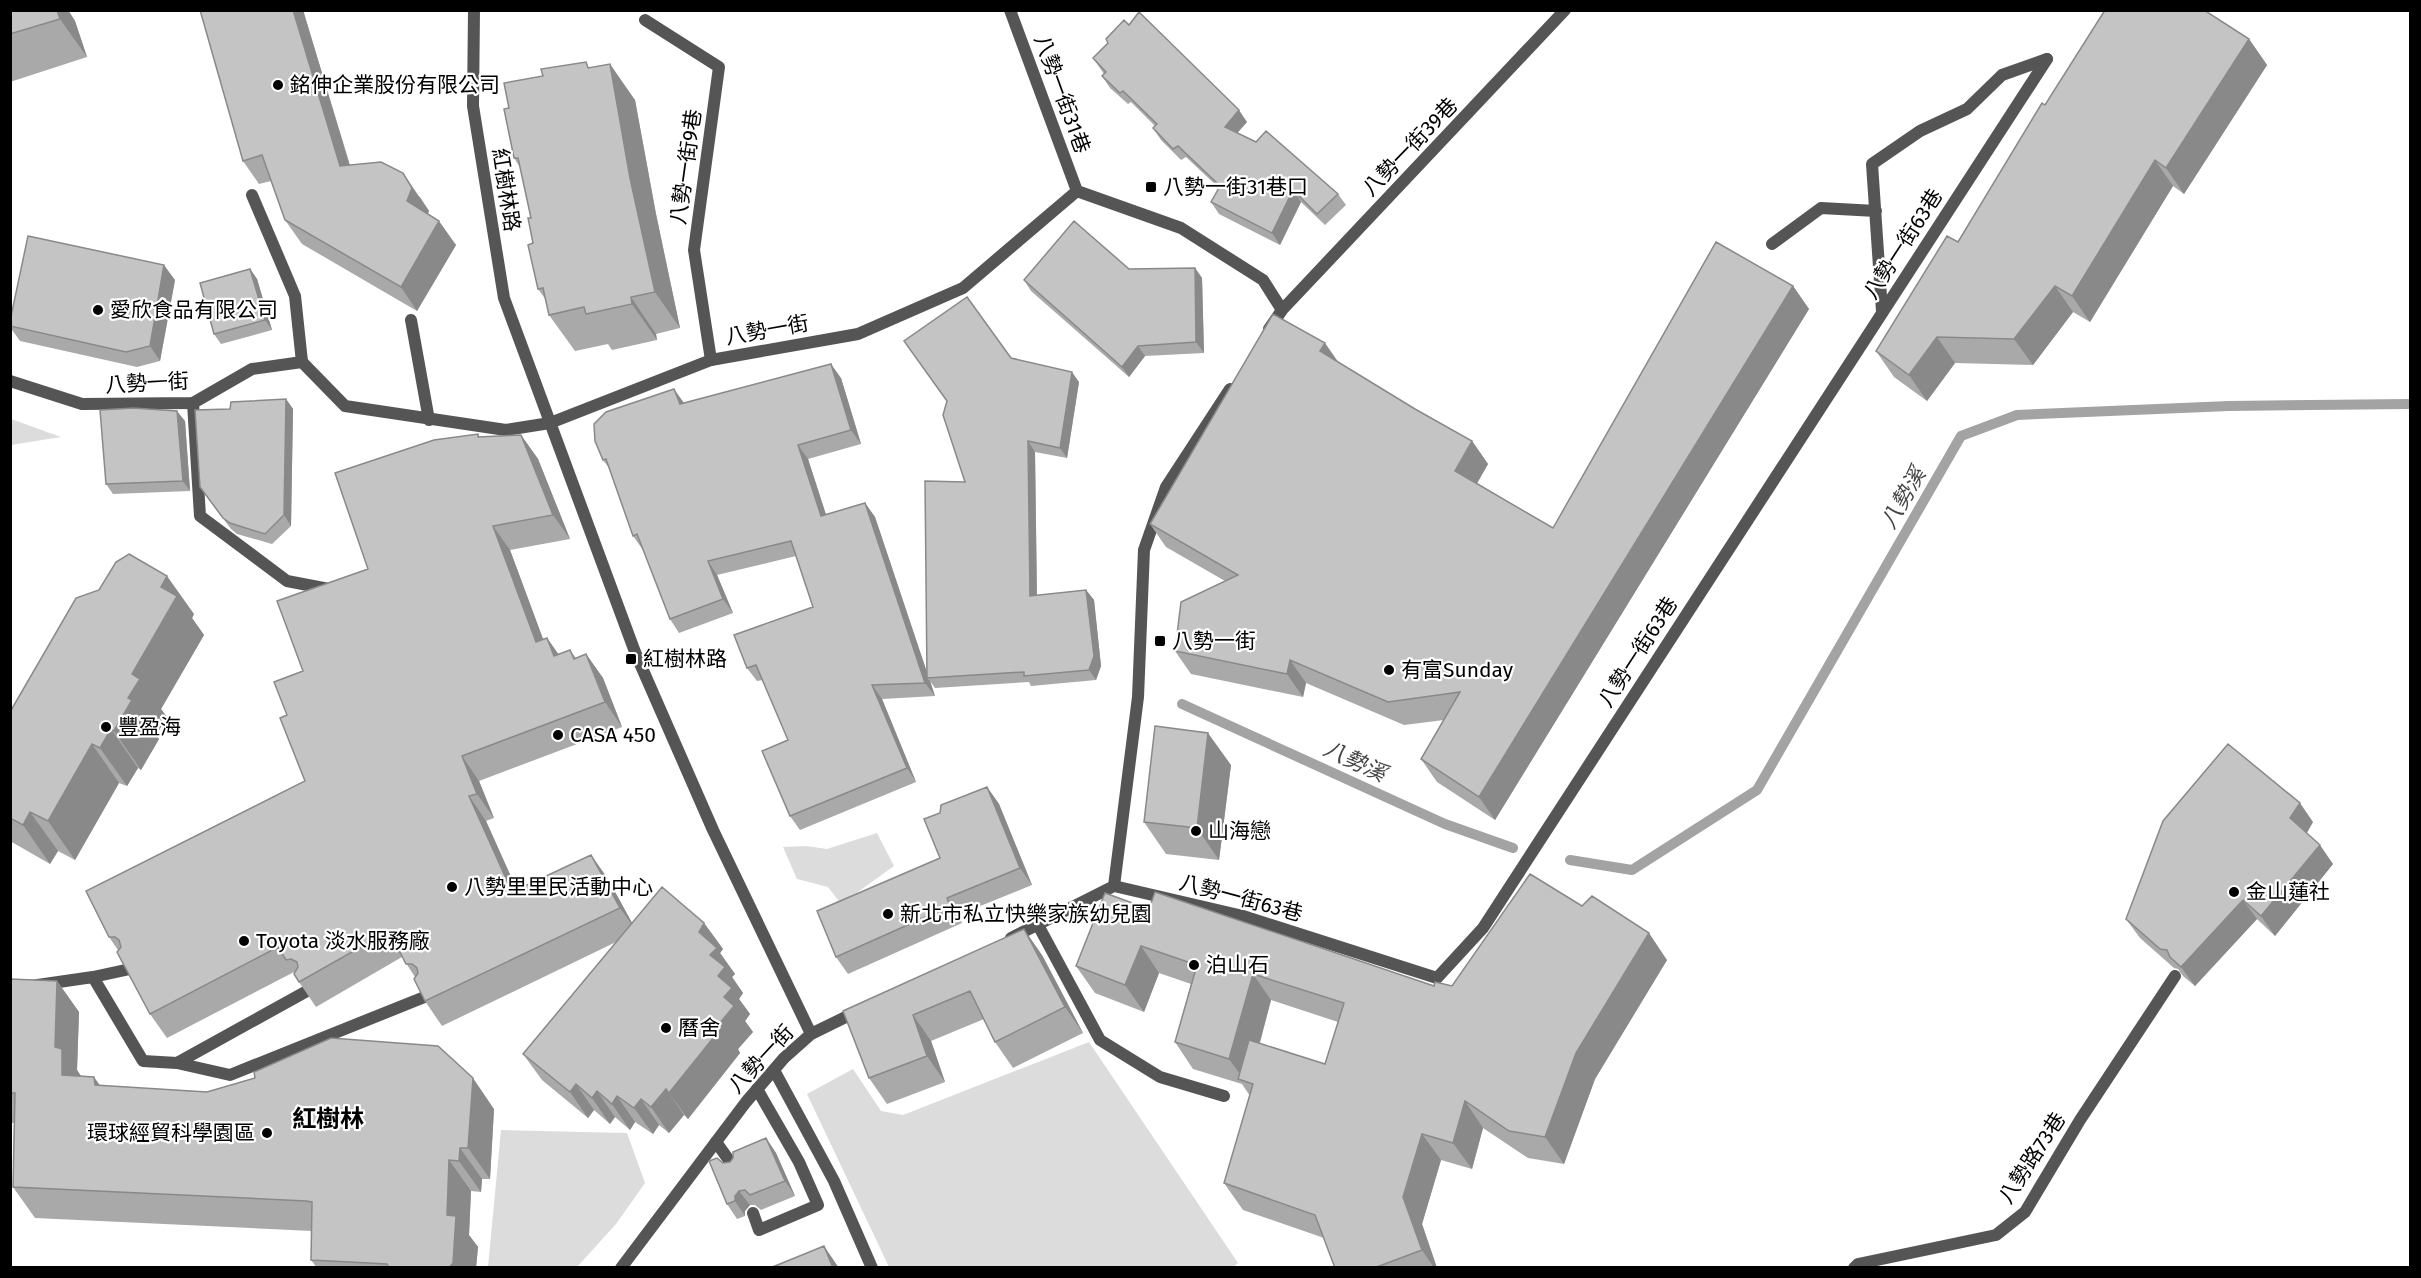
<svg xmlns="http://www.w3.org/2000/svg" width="2421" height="1278" font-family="'Fira Sans','Noto Sans TC',sans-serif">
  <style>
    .green { fill: #dcdcdc }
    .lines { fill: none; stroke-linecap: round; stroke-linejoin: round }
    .stream { stroke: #a3a3a3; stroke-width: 10 }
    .service { stroke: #555; stroke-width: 12 }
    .minor { stroke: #555; stroke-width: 12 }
    .wall { fill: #a9a9a9; fill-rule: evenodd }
    .shaded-wall { fill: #898989 }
    .building { fill: #c4c4c4; stroke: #898989; stroke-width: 1.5 }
    .poi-dot { fill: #000; stroke: #fff; stroke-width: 2 }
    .labels { text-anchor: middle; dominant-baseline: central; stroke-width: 4.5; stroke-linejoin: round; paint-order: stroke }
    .poi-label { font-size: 21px; fill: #000; stroke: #fff; text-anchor: start }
    .street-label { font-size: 21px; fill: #000; stroke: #fff }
    .water-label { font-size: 22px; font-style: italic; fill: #444; stroke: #fff }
    .quarter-label { font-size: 24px; font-weight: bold; fill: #000; stroke: #fff }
  </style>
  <rect width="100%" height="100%" fill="#fff"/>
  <path class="green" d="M11,419L61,437L11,445Z
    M877,833L894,866L841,904L828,887L797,879L783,847L806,846L827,849Z
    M1089,1042L1238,1263L1232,1268L889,1267L807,1094L853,1069L881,1111L903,1115Z
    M501,1130L627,1133L645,1183L616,1224L577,1267H488Z"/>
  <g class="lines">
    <path class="stream" d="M1182,704L1445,824L1513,848
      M1570,860L1632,870L1757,790L1961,436L2017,415L2229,406L2410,404"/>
    <path class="service" d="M645,20L719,67L694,250L711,360
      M252,195L295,296L302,362
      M1772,244L1821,208L1876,211
      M1882,311L1872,164L1920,131L1967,109L2002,75L2047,59
      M411,320L429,420
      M193,403L200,516L287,581L334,590
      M1038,925L1100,1040L1160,1077L1224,1096
      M93,977L143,1061L177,1063L307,991
      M10,989L93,977L130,969
      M177,1063L230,1075L427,996
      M774,1070L834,1181L872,1268
      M716,1142L736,1170
      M753,1213L759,1230L818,1205L799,1162L757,1089
      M1854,1268L1858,1264L1996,1235L2025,1212L2080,1120L2175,976"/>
    <path class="minor" d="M474,10L473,106L504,298L635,652L713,830L811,1034
      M1010,10L1077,191
      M1282,310L1565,10
      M10,381L82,404L193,403L252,369L302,362L345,406L506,430L550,423L711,360L858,334L963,288L1077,191L1181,228L1263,280L1282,310L1269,329
      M1114,886L1243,916L1437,978L1483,928L2047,59
      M1011,938L1114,886L1138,697L1144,550L1166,487L1230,389
      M621,1268L746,1102L784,1058L811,1034L860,1010"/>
  </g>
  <path class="wall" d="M10,10H68L75,21L87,57L10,82Z
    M200,10H303L350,165L420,197L429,211L428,214L456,245L417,311L302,244L285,220L271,181L259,184L243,161Z
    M2249,39L2267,65L2184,194L2173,186L2090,322L2073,312L2033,365L1955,363L1927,401L1894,377L1876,351L1958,242L2045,105Z
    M1093,58L1247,122L1237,133L1338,194L1346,205L1325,225L1301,202L1280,245L1219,214L1211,202L1219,188L1186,157L1181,160L1161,140L1153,128L1155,126L1131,102L1128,104L1110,88L1102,76L1104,74Z
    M590,68L635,100L656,214L680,328L656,334L657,340L612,350L608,344L575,351L549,315L546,300L538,289L531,218L520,167L514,158L509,108Z
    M1195,268L1202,278L1204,353L1145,356L1129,377L1031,291L1024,280L1129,269Z
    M250,269L257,279L272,330L221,344L214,334Z
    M175,280L160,361L137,367L20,341L10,327V321Z
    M1793,286L1809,309L1495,820L1437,782L1421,759L1444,720L1404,725L1306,683L1303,697L1191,674L1175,651L1225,581L1166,547L1150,524L1338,362L1415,409L1472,441L1488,464L1477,483L1553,528Z
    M1011,358L1079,382L1067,458L1035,452L1037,595L1086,590L1094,600L1101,666L1096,680L1031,686L1029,682L935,688L930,681L935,696L882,699L916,782L800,830L790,816L788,740L763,680L757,681L747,668L813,607L796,556L717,575L733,613L679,633L670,619L643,550L633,536L609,468L603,460L684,403L841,378L861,444L808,459L826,515L865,503L875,517L927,674L965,482Z
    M286,399L293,409L291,526L272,544L237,534L231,529L207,497L230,409Z
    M185,421L190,491L113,494L106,484Z
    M478,434L480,437L521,435L538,459L570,539L510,550L543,639L547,638L558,654L570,650L576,658L586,654L603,678L622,727L479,781L494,818L486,821L517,890L591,855L608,879L632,923H704L723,949L720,953L735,974L732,977L743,993L739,999L750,1014L745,1021L753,1032L738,1049L740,1053L688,1119L684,1115L669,1133L659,1125L653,1134L635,1122L630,1130L615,1117L610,1124L594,1110L588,1118L542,1080L523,1054L616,942L442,1026L425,1001L415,977L402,957L316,1007L299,982L294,972L167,1038L150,1014L118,950L109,937L305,781L287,715L303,671L368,569Z
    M99,590L194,614L192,618L204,635L161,709L167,717L156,735L159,739L141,770L138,768L127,786L119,783L75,860L58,851L50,864L10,841V712Z
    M1231,765L1219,860L1166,854L1144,822Z
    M987,787L999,804L1032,885L958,915L962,923L848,974L836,957L940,858V813Z
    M2313,822L2307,833L2333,864L2275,936L2257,919L2195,986L2183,976L2178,969L2174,968L2140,938L2126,919Z
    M1149,909L1434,986H1452L1667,960L1595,1079L1564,1164L1528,1158L1483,1128L1472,1169L1441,1160L1422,1224L1437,1268H1335L1324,1238L1243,1210L1224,1183L1250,1096L1242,1084L1193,1069L1175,1042L1191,984L1159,973L1144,1012L1095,993L1076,966ZM1271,1000L1338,1022L1325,1064L1260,1043Z
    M1042,955L1083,1033L1013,1068L995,1042L984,1019L931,1041L945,1082L887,1104L869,1078L843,1011Z
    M10,979L57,981L79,1012L77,1070L81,1076L100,1086L494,1109L490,1179H482L481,1192L471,1191L469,1235L478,1247L476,1268H317L311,1260L312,1231L35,1218L13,1187L14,1123H10Z
    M766,1138L776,1153L795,1196L761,1210L755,1205H750L745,1211V1216L737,1219L727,1204L723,1163L730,1162L733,1158Z"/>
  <path class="shaded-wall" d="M57,10H68L75,21L87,57L60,19Z
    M293,10H303L357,190L340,166Z
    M2249,39L2267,65L2184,194L2166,168Z
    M610,64L635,100L656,214L680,328L655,292L630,178Z
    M1239,110L1247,122L1233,138L1225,127Z
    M2155,160L2173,186L2090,322L2072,296Z
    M403,173L429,211L423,225L407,201Z
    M1293,190L1301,202L1280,245L1272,233Z
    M439,221L456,245L417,311L401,287Z
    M164,265L175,280L160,361L150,346Z
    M1195,268L1202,278L1204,353L1196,342Z
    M250,269L257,279L272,330L265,320Z
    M1793,286L1809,309L1495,820L1479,797Z
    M2055,286L2073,312L2033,365L2014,339Z
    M631,297L656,334L657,340L632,304Z
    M1937,337L1955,363L1927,401L1909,375Z
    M1325,343L1341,366L1320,351Z
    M1138,346L1145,356L1129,377L1122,367Z
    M831,364L841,378L861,444L851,430Z
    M1072,372L1079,382L1067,458L1060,448Z
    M674,389L684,403L680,404Z
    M286,399L293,409L291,526L284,515Z
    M177,411L185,421L190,491L183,481Z
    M521,435L538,459L570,539L553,515Z
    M1028,441L1035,452L1037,606L1030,596Z
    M1472,441L1488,464L1471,494L1455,471Z
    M798,445L808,459L831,530L821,516Z
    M865,503L875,517L929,678H927L930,681L935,696L925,683Z
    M493,526L510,550L553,666L536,642Z
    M708,561L717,575L733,613L723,599Z
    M167,576L194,614L192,618L204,635L161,709L167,717L156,735L159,739L141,770L114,731L128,698L132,674L161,587Z
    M1086,590L1094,600L1101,666L1096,680L1089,670Z
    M547,638L564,662L554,656Z
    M586,654L603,678L622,727L605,702Z
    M1290,660L1306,683L1303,697L1287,674Z
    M872,685L882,699L916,782L907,768Z
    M111,729L138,768L127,786L100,748Z
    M1208,733L1231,765L1219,860L1197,828Z
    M92,744L119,783L75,860L48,821Z
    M462,756L479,781L494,818L477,794Z
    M987,787L999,804L1032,885L1020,868Z
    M469,796L486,821L529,917L512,892Z
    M2300,803L2313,822L2304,837L2290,818Z
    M30,812L58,851L50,864L23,825Z
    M2320,845L2333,864L2275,936L2261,916Z
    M591,855L608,879L637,932L620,908Z
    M947,898L958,915L962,923L950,906Z
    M2243,900L2257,919L2195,986L2181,967Z
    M704,923L723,949L720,953L735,974L732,977L743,993L739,999L750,1014L745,1021L753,1032L738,1049L740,1053L688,1119L669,1093L719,1024L718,976L699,932Z
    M1024,929L1042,955L1083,1033L1065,1007Z
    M1649,933L1667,960L1595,1079L1564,1164L1545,1137L1576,1053Z
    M1141,946L1159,973L1144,1012L1125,985Z
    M1253,974L1271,1000L1249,1082L1245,1081L1229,1059Z
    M57,981L79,1012L77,1070L84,1081L62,1075L55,1047Z
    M913,1015L931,1041L945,1082L927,1056Z
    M94,1077L116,1108L95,1085Z
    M473,1078L494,1109L490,1179L468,1148Z
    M576,1084L594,1110L588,1118L570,1092Z
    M666,1089L684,1115L669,1133L651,1107Z
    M597,1091L615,1117L610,1124L592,1098Z
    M617,1096L635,1122L630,1130L612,1104Z
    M641,1099L659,1125L653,1134L634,1108Z
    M1465,1101L1483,1128L1472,1169L1453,1143Z
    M1422,1134L1441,1160L1422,1224L1437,1268H1434L1422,1250L1403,1197Z
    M766,1138L776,1153L795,1196L785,1181Z
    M460,1148L482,1179L481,1192L459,1161Z
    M449,1160L471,1191L469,1235L478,1247L476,1268H449L447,1215Z
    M739,1191L750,1205L745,1211V1216L735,1201V1196Z
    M824,1246L839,1268H833Z"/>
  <path class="building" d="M10,10H57L60,19L10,34Z
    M200,10H293L340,166L381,162L403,173L412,188L407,201L439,221L401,287L285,220L262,155L243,161Z
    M2105,10H2204L2249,39L2166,168L2155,160L2072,296L2055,286L2014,339L1937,337L1909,375L1876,351L1947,236L1958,242L2042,103L2045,105Z
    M1139,12L1239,110L1225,127L1256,142L1266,131L1338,194L1317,214L1293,190L1272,233L1211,202L1220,186L1178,146L1173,149L1153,128L1157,124L1123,91L1120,93L1102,76L1106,72L1093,58L1108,43L1106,39L1124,20L1129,25Z
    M586,62L588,68L610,64L630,178L655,292L631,297L632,304L586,314L584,307L549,315L543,288L538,289L528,245L533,243L528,218H531L518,158H514L504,109L509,108L504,83L543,76L541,69Z
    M1074,221L1129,269L1195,268L1196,342L1138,346L1122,367L1024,280Z
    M28,236L164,265L150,346L126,352L10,326V321Z
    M1716,242L1793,286L1479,797L1421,759L1460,692L1388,702L1290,660L1287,674L1175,651L1181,602L1238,575L1150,524L1273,314L1325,343L1320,351L1415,409L1472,441L1455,471L1553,528Z
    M250,269L265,320L214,334L200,283Z
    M967,297L1011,358L1072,372L1060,448L1028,441L1030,596L1086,590L1094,656L1089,670L1024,676V672L927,678L925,481L965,482L943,415L947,401L904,341Z
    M831,364L851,430L798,445L821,516L865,503L925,683L872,685L907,768L790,816L762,751L788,740L756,665L747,668L734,635L813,607L791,541L708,561L723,599L670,619L637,534L633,536L606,459L603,460L595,441L594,424L606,412L674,389L680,404Z
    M286,399L284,515L265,534L230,523L223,518L200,487L195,410L230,409L231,402Z
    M133,408L177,411L183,481L106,484L100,410Z
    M478,434V437L521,435L553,515L493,526L536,642L547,638L554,656L570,650L574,659L586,654L605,702L462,756L477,794L469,796L512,892L591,855L620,908L425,1001L414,979L418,973L417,968L412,964H406L389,931L299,982L294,974L298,967L297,962L291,959L286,960L278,947L150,1014L117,952L121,947L119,940L115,937H109L86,891L305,781L280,718L287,715L274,682L303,671L277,601L368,569L335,473L434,440Z
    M129,554L167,576L161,587L177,596L132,674L140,679L128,698L132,700L114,731L111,729L100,748L92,744L48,821L30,812L23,825L10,818V712L76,598L99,590L116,562Z
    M1155,726L1208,733L1197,828L1144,822Z
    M2228,744L2300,803L2290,818L2320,845L2261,916L2243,900L2181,967L2170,957L2167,950L2160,949L2126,919L2163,821Z
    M987,787L1020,868L947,898L950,906L836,957L817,911L940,858L924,819L940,813L941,805Z
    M1530,874L1582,906L1592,896L1649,933L1576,1053L1545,1137L1509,1131L1465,1101L1453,1143L1422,1134L1403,1197L1422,1250L1374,1268H1335L1315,1215L1224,1183L1253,1084L1238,1079L1249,1040L1325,1064L1344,1003L1253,974L1229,1059L1175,1042L1197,965L1141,946L1125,985L1076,966L1105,893L1149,909L1155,892L1434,986L1435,982L1452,986Z
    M662,887L704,923L699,932L717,948L710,955L725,967L718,976L732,988L724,997L734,1006L719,1024L722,1027L669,1093L666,1089L651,1107L641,1099L634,1108L617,1096L612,1104L597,1091L592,1098L576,1084L570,1092L523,1054Z
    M1024,929L1065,1007L995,1042L970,991L913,1015L927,1056L869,1078L843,1011Z
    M10,979L57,981L55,1047L62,1049V1075L94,1077L95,1085L207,1092L255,1078L254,1072L331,1038L438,1046L473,1078L468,1148H460L459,1161L449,1160L447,1215L456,1216L453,1263L449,1268H389L387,1264L311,1260L312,1202L306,1201L13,1187L15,1093H10Z
    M766,1138L785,1181L750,1195L745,1190L739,1191L735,1196V1201L727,1204L709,1161L717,1158L723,1163L730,1162L733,1158V1152Z
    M824,1246L833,1268H770Z"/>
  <g class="poi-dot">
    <circle cx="278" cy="85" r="6"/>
    <rect x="1145" y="181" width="12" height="12" rx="3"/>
    <circle cx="98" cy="310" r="6"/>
    <rect x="1154" y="635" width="12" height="12" rx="3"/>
    <rect x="625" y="653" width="12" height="12" rx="3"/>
    <circle cx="1389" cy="670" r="6"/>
    <circle cx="106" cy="727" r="6"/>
    <circle cx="558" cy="735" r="6"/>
    <circle cx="1196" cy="831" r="6"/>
    <circle cx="452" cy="887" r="6"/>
    <circle cx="2234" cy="892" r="6"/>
    <circle cx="888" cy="914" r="6"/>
    <circle cx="244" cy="941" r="6"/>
    <circle cx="1194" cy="965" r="6"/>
    <circle cx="666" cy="1028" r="6"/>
    <circle cx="267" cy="1133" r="6"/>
  </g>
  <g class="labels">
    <g class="poi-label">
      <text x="290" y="85">銘伸企業股份有限公司</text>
      <text x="1163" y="187">八勢一街31巷口</text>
      <text x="110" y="310">愛欣食品有限公司</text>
      <text x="1172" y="641">八勢一街</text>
      <text x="643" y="659">紅樹林路</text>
      <text x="1401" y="670">有富Sunday</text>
      <text x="118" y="727">豐盈海</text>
      <text x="570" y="735">CASA 450</text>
      <text x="1208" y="831">山海戀</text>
      <text x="464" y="887">八勢里里民活動中心</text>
      <text x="2246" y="892">金山蓮社</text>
      <text x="900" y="914">新北市私立快樂家族幼兒園</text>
      <text x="256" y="941">Toyota 淡水服務廠</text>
      <text x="1206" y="965">泊山石</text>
      <text x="678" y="1028">曆舍</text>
      <text x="255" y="1133" text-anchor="end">環球經貿科學園區</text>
    </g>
    <g class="street-label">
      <text transform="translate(1062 94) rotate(70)">八勢一街31巷</text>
      <text transform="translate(1410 147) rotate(-46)">八勢一街39巷</text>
      <text transform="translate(686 167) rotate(-82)">八勢一街9巷</text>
      <text transform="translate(506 190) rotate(81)">紅樹林路</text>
      <text transform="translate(1903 244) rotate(-57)">八勢一街63巷</text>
      <text transform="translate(767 330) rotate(-10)">八勢一街</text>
      <text transform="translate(147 383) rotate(-3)">八勢一街</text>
      <text transform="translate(1638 652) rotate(-57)">八勢一街63巷</text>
      <text transform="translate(1241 898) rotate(15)">八勢一街63巷</text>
      <text transform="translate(761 1059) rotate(-47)">八勢一街</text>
      <text transform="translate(2032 1158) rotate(-57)">八勢路73巷</text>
    </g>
    <g class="water-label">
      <text transform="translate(1903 498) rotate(-60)">八勢溪</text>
      <text transform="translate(1355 761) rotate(25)">八勢溪</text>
    </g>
    <g class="quarter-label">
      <text x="328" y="1119">紅樹林</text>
    </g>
  </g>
  <rect width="2421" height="1278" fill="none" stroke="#000000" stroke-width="24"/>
</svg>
